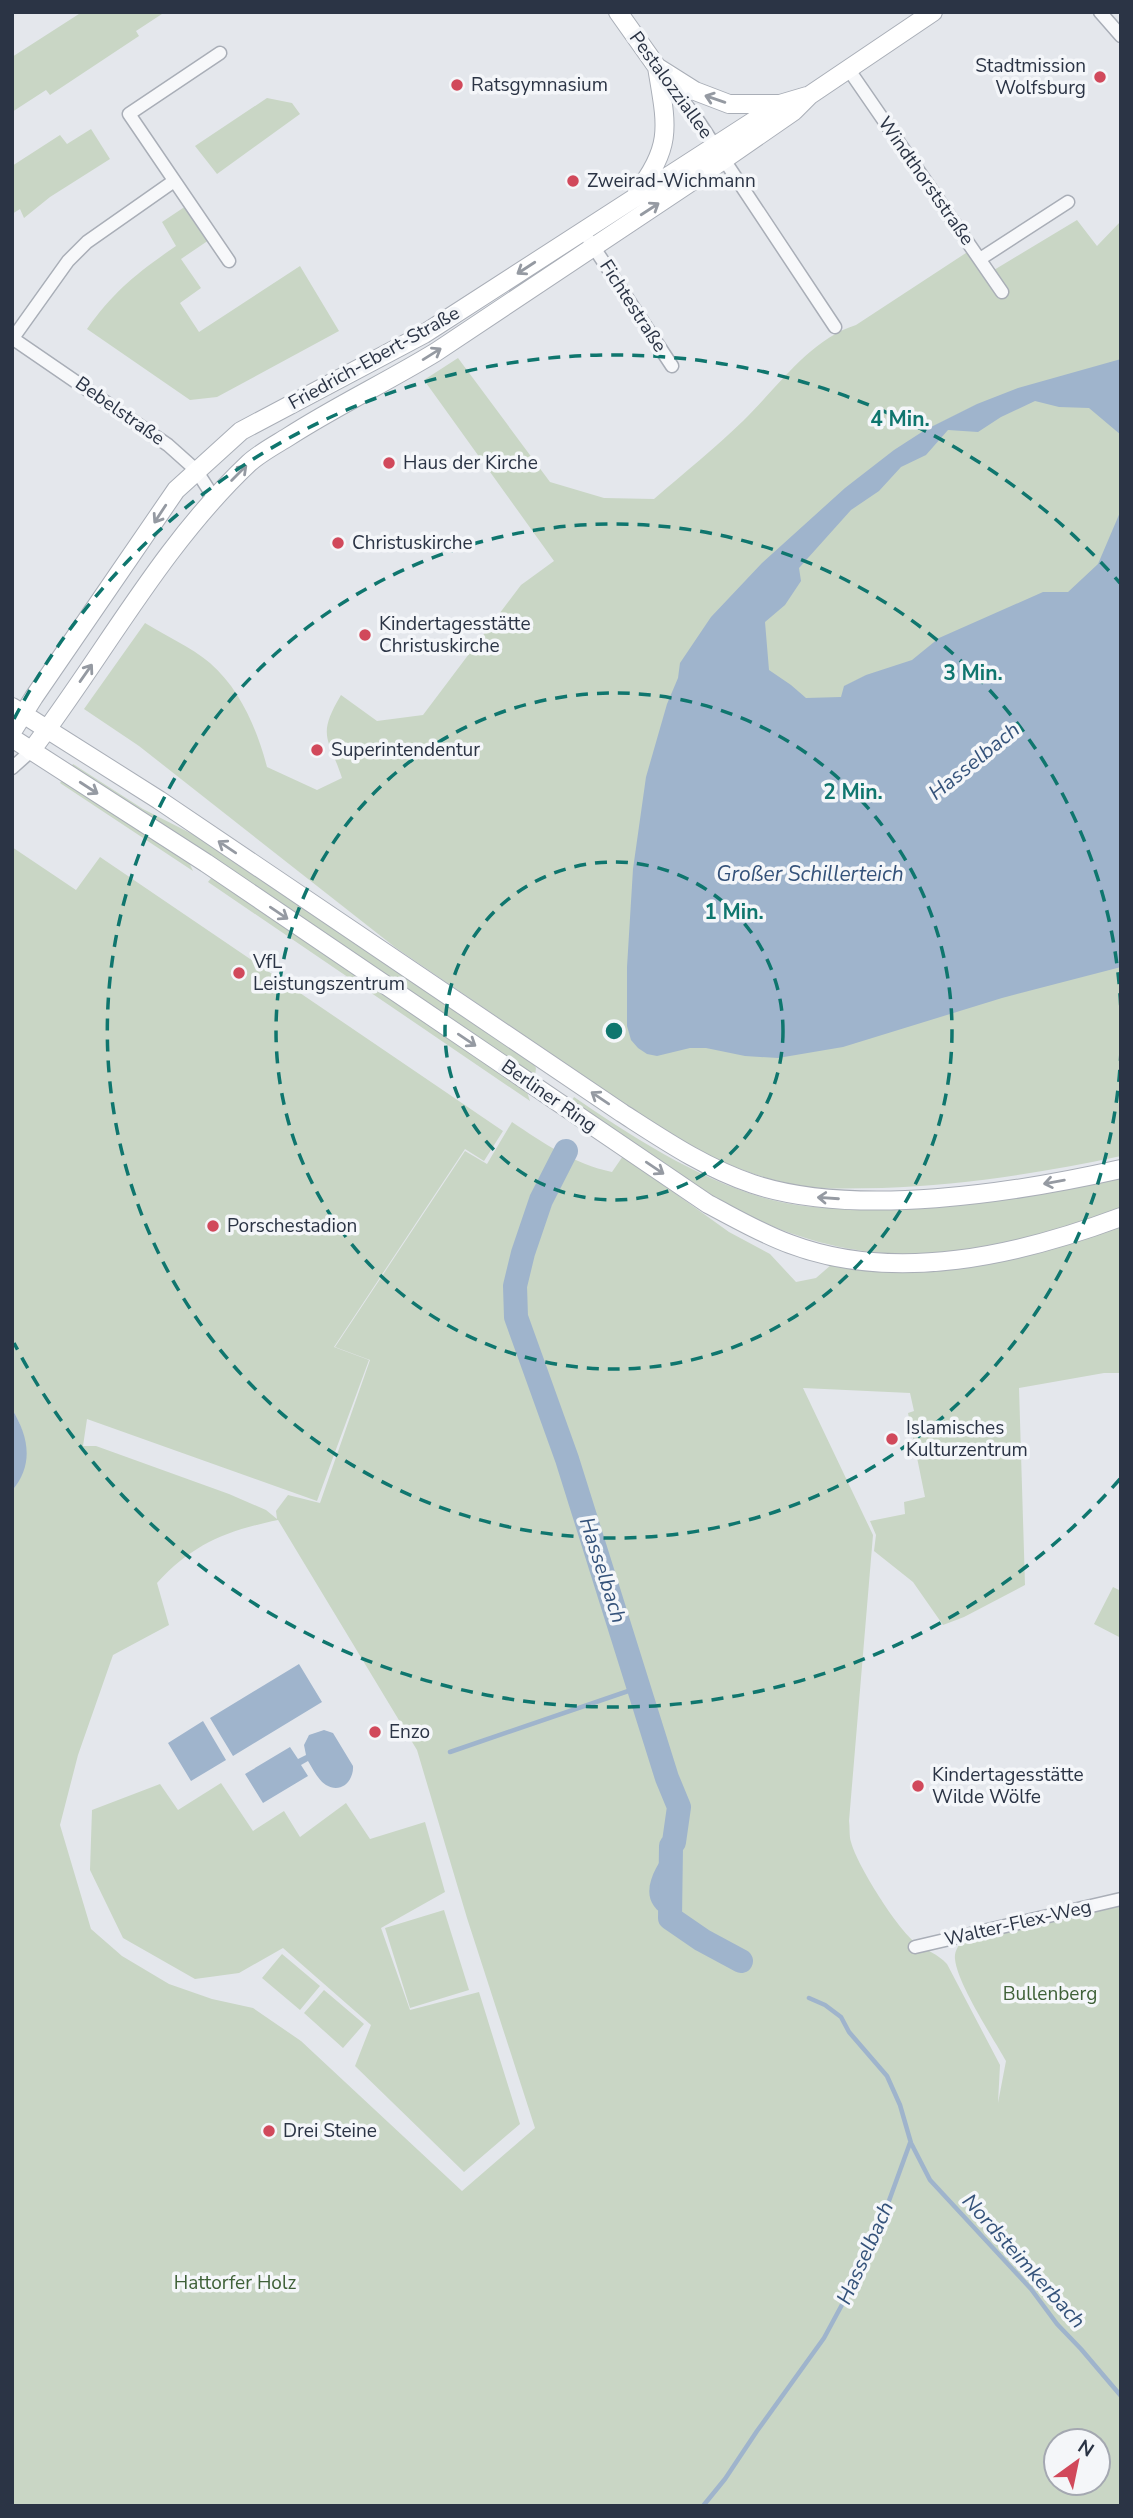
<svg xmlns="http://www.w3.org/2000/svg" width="1133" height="2518" font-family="'Nunito Sans',sans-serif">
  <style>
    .green { fill: #c9d6c5; fill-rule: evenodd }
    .water { fill: #9fb4cc }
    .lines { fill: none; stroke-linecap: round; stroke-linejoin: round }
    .stream { stroke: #9fb4cc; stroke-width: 4.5 }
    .river { stroke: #9fb4cc; stroke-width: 24 }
    .street-casing { stroke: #a9aeb7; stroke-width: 15 }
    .secondary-casing { stroke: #a9aeb7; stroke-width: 20 }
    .street { stroke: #f7f8fa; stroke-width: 12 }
    .secondary { stroke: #fff; stroke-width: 18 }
    .oneway { stroke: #959aa2 }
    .ring { fill: none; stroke: #0f766e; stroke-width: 3.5; stroke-dasharray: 12 9 }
    .poi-dot { fill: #d1495b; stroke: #f4f6f9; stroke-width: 2.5 }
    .labels { text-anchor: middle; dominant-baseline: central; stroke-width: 7; stroke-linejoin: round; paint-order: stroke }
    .poi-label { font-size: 19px; fill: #2b3445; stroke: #f4f6f9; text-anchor: start }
    .street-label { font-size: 19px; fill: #2b3445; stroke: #f4f6f9 }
    .park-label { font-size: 19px; fill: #3f6138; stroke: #f4f6f9 }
    .water-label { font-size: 21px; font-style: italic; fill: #34527a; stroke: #f4f6f9 }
    .centre { fill: #0f766e; stroke: #f4f6f9; stroke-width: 3.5 }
    .ring-label { font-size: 21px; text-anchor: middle; font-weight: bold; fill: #0f766e; stroke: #f4f6f9; stroke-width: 7; stroke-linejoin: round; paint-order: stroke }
  </style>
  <rect width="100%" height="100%" fill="#e4e7ec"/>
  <path class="green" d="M82,12H165L136,31L139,36L50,95L46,90L12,112V57Z
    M267,98L292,103L300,114L217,174L195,146Z
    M91,129L110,159L50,197L24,218L20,209L12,214V166L60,135L67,144Z
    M186,206L209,240L181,259L201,288L180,303L199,332L300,266L339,331L217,397L190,400L87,329C114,291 138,272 176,246L162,222Z
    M1077,220L1097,246L1121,221V1156C1042,1173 963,1185 882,1188C855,1188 828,1190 802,1186C752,1178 706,1156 663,1130L396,948L139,746L84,709L145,623C166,636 191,647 210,663C240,689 257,729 267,767L317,790L342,778C329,738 316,737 341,695L377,721L423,715L521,585L554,561L424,380L458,358L550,482L604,498L654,499C684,473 715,448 743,421C777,388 810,339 856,325L972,249L989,273Z
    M73,764L143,809L202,839L533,1063L536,1068L535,1076L71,767Z
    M62,780L189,862L193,871L60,783Z
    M12,847L76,890L100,857L503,1131L484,1161L465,1149L334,1347L369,1360L317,1501L87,1419L83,1446H96L229,1494L266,1510L277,1519L276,1511L288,1495L320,1503L370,1360L335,1347L465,1151L487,1164L512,1122C543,1143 574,1164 612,1172L623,1156L729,1232L770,1254L796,1282L816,1278L831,1265L892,1271L1121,1225V1373H1104L1019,1388L1025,1585L964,1617L943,1625L913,1582L874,1551L876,1535L870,1521L905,1514L904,1502L925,1497L908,1413L914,1411L910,1393L803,1388L873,1535L849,1821C850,1828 849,1836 851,1842C857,1865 898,1930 916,1943C927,1951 938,1954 947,1964L1000,2065L998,2103L1006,2061C993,2038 957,1983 955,1959C954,1951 959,1945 963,1939L1121,1904V2506H12V1491C32,1466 28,1435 12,1409ZM278,1520L417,1750L467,1918L535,2128L462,2191L301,2041L253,2008L212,1999L169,1984L122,1956L91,1929L60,1825L78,1755L113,1655L169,1625L157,1583C193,1544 226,1531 278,1520ZM1056,2441H1098V2483H1056Z
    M212,877L519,1085L527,1092L530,1101L208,882Z
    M574,1097C637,1140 720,1194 797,1205C845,1213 894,1203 941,1198C1001,1190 1061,1183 1121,1176V1209C968,1262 859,1280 713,1197C664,1169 618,1134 571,1102Z
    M1113,1587L1121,1591V1638L1094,1624Z
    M221,1783L253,1831L284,1811L300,1837L346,1803L370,1839L425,1822L445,1892L381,1928L410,2010L479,1992L520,2124L464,2172L355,2066L371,2025L283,1948L239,1973L195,1979L123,1938L90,1870L92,1810L160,1784L178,1810Z
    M444,1910L469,1990L410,2008L385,1928Z
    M282,1954L320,1986L300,2010L262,1978Z
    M324,1990L364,2024L343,2048L304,2013Z"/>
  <path class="water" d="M1121,359V435L1089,408L1059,407L1035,401L1001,417L978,432L948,430L926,455L901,467L879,491L851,510L799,568L801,581L785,605L765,622L769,670L791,685L806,698L841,697L844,686L866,675L912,660L939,638L1043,592H1068L1098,564L1121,510V967L1002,998L843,1047L778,1058L745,1056L706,1048H690L657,1056L647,1054L638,1048L631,1040L627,1026V967L633,869L646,777L667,704L678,678L680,663L711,617L762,563L845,488L894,450L925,430L977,404L1018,388Z
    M12,1409C29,1437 34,1465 12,1491Z
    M299,1664L322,1702L233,1756L210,1718Z
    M203,1721L226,1760L191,1781L168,1743Z
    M324,1730L333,1733L353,1766C354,1781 341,1794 326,1785C318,1780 313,1769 308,1761L301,1765L308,1776L263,1803L245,1774L290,1747L298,1759L306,1755L304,1745L309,1735Z
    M671,1846L682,1865L670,1918C634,1902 652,1870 671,1846Z"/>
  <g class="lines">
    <path class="stream" d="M450,1752L640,1687
      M809,1998L825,2005L841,2017L849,2032L887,2076L900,2105L911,2143L930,2180L1031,2289L1057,2324L1081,2349L1121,2396
      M703,2506L725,2479L757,2431L824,2338L870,2253L910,2143"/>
    <path class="river" d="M566,1151L541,1200L523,1253L515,1286L516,1317L567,1459L667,1778L679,1807L674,1842L671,1846L670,1918L702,1940L741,1961"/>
    <defs>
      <path id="street" d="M1100,12L1121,36
        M220,53L129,114L229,261
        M849,70L1002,292
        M664,76L697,119L835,327
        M589,240L672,366
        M980,259L1068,202
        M12,338L168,445L196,470L214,498
        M13,338L68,261L87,242L174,181
        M12,768L31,751
        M915,1947L1121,1899"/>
      <path id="secondary" d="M618,12L657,67L695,91L729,104H780
        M637,192C674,145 666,123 657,67
        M12,707L159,800L622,1113C664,1140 705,1168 753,1184C856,1218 1015,1193 1121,1169
        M12,732L34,697L176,490L241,431L424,334L780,104L807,96
        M12,738L206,863L708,1204C735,1218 762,1234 790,1244C896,1284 1019,1255 1121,1217
        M31,751C104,655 161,546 249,463C260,453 275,445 288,437C336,406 387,382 436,352L706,172L794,111L810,95L933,12"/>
    </defs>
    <use href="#street" class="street-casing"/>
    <use href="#secondary" class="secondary-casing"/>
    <use href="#street" class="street"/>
    <use href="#secondary" class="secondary"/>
  </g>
  <defs><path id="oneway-shaft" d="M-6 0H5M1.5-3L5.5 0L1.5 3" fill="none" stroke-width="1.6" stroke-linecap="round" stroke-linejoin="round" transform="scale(1.75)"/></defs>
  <g class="oneway">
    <use href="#oneway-shaft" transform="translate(715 99) rotate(-161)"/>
    <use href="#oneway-shaft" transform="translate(650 209) rotate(-33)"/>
    <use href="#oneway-shaft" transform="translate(526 268) rotate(147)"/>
    <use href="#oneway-shaft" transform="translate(432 354) rotate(-32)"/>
    <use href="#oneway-shaft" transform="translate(239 473) rotate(-45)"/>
    <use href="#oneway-shaft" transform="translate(160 514) rotate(123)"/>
    <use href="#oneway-shaft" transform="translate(86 673) rotate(-55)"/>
    <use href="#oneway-shaft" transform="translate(89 788) rotate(33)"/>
    <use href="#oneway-shaft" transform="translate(227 847) rotate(-146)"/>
    <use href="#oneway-shaft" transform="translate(279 913) rotate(34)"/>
    <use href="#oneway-shaft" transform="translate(467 1040) rotate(34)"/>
    <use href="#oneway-shaft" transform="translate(600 1098) rotate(-146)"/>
    <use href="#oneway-shaft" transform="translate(655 1168) rotate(34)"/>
    <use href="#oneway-shaft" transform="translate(1054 1182) rotate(170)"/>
    <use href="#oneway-shaft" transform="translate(828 1198) rotate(-176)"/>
  </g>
  <g class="ring">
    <circle cx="614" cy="1031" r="169"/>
    <circle cx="614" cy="1031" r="338"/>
    <path d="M1121 1049A507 507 0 1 1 1121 1013"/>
    <path d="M1120 1479A676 676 0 0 1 14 1343M14 719A676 676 0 0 1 1120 583"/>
  </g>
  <g class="poi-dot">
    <circle cx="1100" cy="77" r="7"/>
    <circle cx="457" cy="85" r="7"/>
    <circle cx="573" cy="181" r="7"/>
    <circle cx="389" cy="463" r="7"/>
    <circle cx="338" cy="543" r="7"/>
    <circle cx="365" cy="635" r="7"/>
    <circle cx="317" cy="750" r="7"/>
    <circle cx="239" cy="973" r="7"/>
    <circle cx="213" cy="1226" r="7"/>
    <circle cx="892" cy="1439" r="7"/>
    <circle cx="375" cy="1732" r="7"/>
    <circle cx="918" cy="1786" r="7"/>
    <circle cx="269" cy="2131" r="7"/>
  </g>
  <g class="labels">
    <g class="poi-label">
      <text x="1086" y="66" text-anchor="end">Stadtmission<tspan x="1086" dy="22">Wolfsburg</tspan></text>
      <text x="471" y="85">Ratsgymnasium</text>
      <text x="587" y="181">Zweirad-Wichmann</text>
      <text x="403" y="463">Haus der Kirche</text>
      <text x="352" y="543">Christuskirche</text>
      <text x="379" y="624">Kindertagesstätte<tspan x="379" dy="22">Christuskirche</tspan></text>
      <text x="331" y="750">Superintendentur</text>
      <text x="253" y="962">VfL<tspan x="253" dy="22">Leistungszentrum</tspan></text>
      <text x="227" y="1226">Porschestadion</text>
      <text x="906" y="1428">Islamisches<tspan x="906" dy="22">Kulturzentrum</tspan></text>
      <text x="389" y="1732">Enzo</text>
      <text x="932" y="1775">Kindertagesstätte<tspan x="932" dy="22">Wilde Wölfe</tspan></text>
      <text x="283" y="2131">Drei Steine</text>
    </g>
    <g class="street-label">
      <text transform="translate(671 85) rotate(54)">Pestalozziallee</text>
      <text transform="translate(926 181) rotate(55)">Windthorststraße</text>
      <text transform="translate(633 306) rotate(57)">Fichtestraße</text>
      <text transform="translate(374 358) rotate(-29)">Friedrich-Ebert-Straße</text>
      <text transform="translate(120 411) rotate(35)">Bebelstraße</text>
      <text transform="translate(549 1096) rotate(35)">Berliner Ring</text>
      <text transform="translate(1018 1923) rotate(-13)">Walter-Flex-Weg</text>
    </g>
    <g class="park-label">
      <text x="1050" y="1994">Bullenberg</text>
      <text x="235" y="2283">Hattorfer Holz</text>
    </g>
    <g class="water-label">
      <text transform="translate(974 761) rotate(-39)">Hasselbach</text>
      <text x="810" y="874">Großer Schillerteich</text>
      <text transform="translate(603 1570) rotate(72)">Hasselbach</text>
      <text transform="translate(865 2253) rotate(-66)">Hasselbach</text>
      <text transform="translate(1024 2261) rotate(48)">Nordsteimkerbach</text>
    </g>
  </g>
  <circle cx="614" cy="1031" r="10" class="centre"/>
  <g class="ring-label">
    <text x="900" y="426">4 Min.</text>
    <text x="973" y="680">3 Min.</text>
    <text x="853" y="799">2 Min.</text>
    <text x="734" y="919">1 Min.</text>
  </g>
  <rect width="1133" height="2518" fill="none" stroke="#2b3445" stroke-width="28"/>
  <g transform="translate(1077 2462) rotate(33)"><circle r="33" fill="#f4f6f9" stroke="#a4a8b1" stroke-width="2"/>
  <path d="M0-5L12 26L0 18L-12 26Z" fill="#d1495b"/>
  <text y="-10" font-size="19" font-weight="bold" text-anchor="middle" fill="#2b3445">N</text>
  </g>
</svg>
